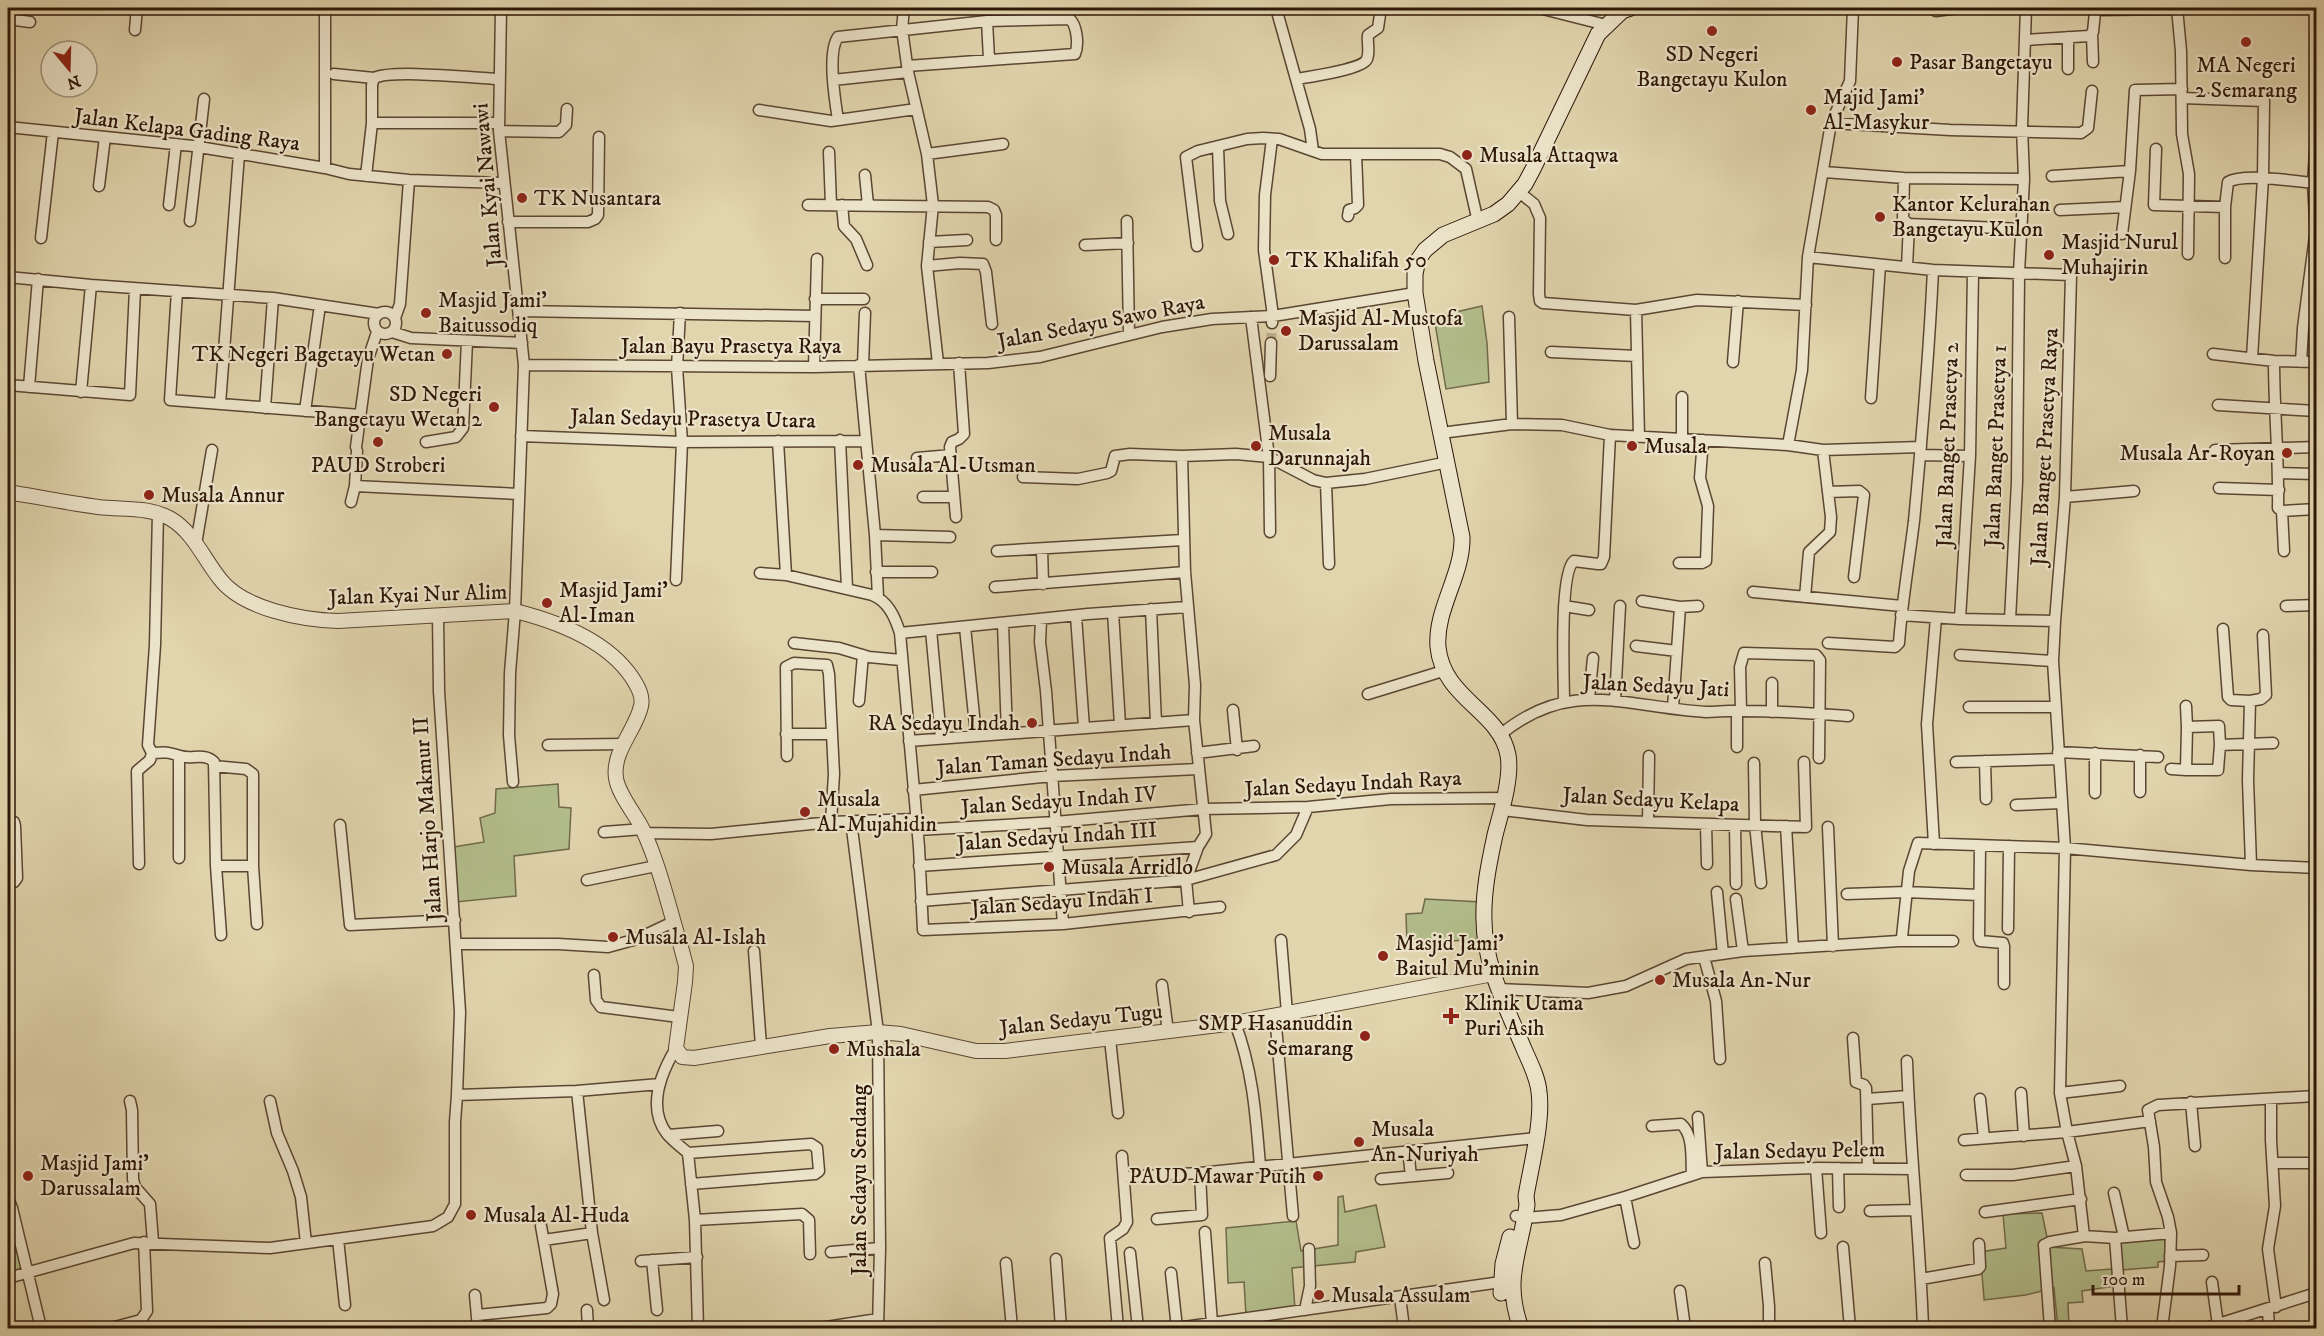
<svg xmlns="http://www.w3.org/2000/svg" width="2324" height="1336" font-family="'IM FELL DW Pica',serif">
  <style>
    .green { fill: #b2bd8b; stroke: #706a4a; stroke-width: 1.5 }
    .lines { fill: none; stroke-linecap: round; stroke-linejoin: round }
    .minor-tunnel { stroke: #bdaf8d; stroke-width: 10; stroke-dasharray: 10 5; stroke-linecap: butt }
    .minor-casing { stroke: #5b4632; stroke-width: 13 }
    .tertiary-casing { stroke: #5b4632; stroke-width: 16 }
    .secondary-casing { stroke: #2e1708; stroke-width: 17 }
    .minor { stroke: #ece4ca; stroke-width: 10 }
    .tertiary { stroke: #ece4ca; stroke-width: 14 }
    .secondary { stroke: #ece4ca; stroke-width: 15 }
    .poi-dot { fill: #8f2418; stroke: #ece4ca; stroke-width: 2 }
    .labels { text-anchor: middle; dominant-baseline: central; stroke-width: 4.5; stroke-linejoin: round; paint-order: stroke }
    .poi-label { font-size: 22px; fill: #2e1708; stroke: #ece4ca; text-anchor: start }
    .street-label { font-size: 22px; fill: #2e1708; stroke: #ece4ca }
  </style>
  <rect width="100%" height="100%" fill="#e1d5ae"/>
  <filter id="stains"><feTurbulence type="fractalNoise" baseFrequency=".00333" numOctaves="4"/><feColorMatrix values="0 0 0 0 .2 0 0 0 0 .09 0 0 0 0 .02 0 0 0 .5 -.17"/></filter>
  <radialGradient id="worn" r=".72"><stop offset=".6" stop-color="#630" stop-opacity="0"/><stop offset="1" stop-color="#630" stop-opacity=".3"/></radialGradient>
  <path class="green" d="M1482,306L1487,343L1489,382L1446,389L1434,317Z
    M558,784L559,807L571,808L569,849L514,856L516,896L456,902L454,847L484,842L480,818L495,813L496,789Z
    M1425,899L1482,902L1481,939L1407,944L1406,914L1422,913Z
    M1343,1196L1345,1212L1376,1205L1385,1247L1356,1252L1355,1262L1292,1268L1295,1309L1246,1315L1244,1282L1228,1283L1226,1228L1296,1221L1301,1251L1338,1245V1197Z
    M2042,1213L2049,1247L2082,1249L2086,1271L2112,1269L2116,1286L2082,1291L2083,1302L2068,1303L2069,1328H2058L2054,1288L2026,1295L1984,1300V1298L1980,1252L2006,1248L2003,1214Z
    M13,1226L25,1270L8,1274V1229Z
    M2165,1238L2167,1261L2158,1262V1267L2122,1270L2120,1242Z"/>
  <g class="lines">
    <path class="minor-tunnel" d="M1271,343L1272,323"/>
    <defs>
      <path id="minor" d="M501,8L499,131L524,365L515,611L510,673L509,735L513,782
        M904,8L902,29L908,72L927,154L933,205L927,266L938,363
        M1276,8L1310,129L1313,151
        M1539,8L1606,25
        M2177,8L2181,51L2182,134L2189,174L2188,254
        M1936,11L1958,8
        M8,19L30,22
        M987,21L989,59
        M135,30L137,8
        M2092,34L2093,62
        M2025,40L2089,36L2093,32L2095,12L2097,10L2177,9
        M2068,69V37
        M334,74L374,78C393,69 474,78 499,79
        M1296,79C1308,77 1364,69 1367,59C1370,52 1367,43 1368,35L1378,28L1381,8
        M833,80L908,72
        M2182,98L2264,101L2263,178L2252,358
        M759,110L831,121L916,109
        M838,120C835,101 827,52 838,37L987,21L1070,19C1077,26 1079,45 1075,54L907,66
        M372,123H499
        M1831,123L1950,130L2081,133L2088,128L2092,91
        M8,127L193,146L325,168L349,174L409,180L503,183
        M499,131L559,132L566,125L567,109
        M1272,139L1265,195L1264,250L1273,316L1272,323
        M1218,147L1220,201L1228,234
        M2156,149L2154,205L2225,207
        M829,152L831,205
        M927,154L1003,144
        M325,168V8
        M1824,172L1904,178L2024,179
        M865,175L868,205
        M366,176L372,123V85L374,78
        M2052,176L2130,171
        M1904,178L1903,219L1909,224L1907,267
        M2316,183H2313L2316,236
        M99,186L105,137
        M1519,192L1534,204L1540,218L1539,294L1540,301L1543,303L1636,310L1697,300L1806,305
        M169,205L176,144
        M808,205L988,207L994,210L996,215V240
        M842,205L844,226L856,239L867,265
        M2060,210L2125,207
        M1348,216L1349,210L1355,208L1358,205L1356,154
        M190,221L204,99
        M1127,221L1129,335
        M508,222H588L595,219L598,215L599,137
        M1909,224L2022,229
        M2122,234L2130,171L2135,90L2182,89
        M41,238L53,132
        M929,242L967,240
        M1085,245L1128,243
        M1197,246L1186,157L1198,151L1247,139L1263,138L1279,139L1322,154H1440L1450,157L1466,169L1478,222
        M1808,257L1933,270L2071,275L2065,497L2055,621
        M2225,258V207L2228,182C2244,173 2293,181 2313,183L2316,138
        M927,266L960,263L983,264L986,272L992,324
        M8,277L91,285L273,298L379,314
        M177,291L170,400L360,415
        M815,299H864
        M1636,310L1639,437
        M519,311L815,316
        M374 323a11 11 0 1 1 22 0a11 11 0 1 1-22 0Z
        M1251,317L1269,457L1270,532
        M1509,317L1512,424
        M395,318L400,304L409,180
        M392,332L411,338L522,343
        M1551,352L1637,356
        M2213,354L2274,361L2316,362
        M2274,361C2274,410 2279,459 2278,508L2282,511L2316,509
        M1733,362L1738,301
        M2301,362L2303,328L2315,236
        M524,365L814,367L988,363L1040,357L1162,327L1212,319L1273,316L1415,293
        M859,365L875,535L878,597
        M863,365L865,313
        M814,367L817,259
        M1270,376L1271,343
        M8,385L130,395L135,289
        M29,387L38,279
        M81,392L91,285
        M1871,398L1880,265
        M220,404L239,154
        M2218,405L2316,411
        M265,408L273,298
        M305,411L320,305
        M1441,433L1512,424L1562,425L1610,435L1788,445L1823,450L1921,447
        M521,436L682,442L865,441
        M1682,439V397
        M840,440L847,588
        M778,441L786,575
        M426,442L456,437L463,428L467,341
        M1788,445L1802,370L1808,257L1831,123L1850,81L1853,8
        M356,447L368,359L377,332
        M2215,450L2316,447
        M1920,455L1970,456
        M1182,456L1185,572L1195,685L1194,720L1206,834L1198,847L1186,880L1189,912
        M917,458L951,455
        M2279,473L2316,474
        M1023,477L1078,479L1107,473L1111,471L1115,456L1130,454L1182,456L1236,454L1269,457L1313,480L1326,483L1365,479L1448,462
        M1326,483L1329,564
        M355,486L518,494
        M2219,488L2279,490
        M1828,492L1859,491L1864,495L1854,577
        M923,497H954
        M2065,497L2134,491
        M351,502L355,486L357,451
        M2282,511L2284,551
        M956,517L950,447L952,442L959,439L964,434L959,363
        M875,535L950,537
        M196,544L212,450
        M1042,549L1043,584
        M997,551L1183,540
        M1679,563H1702L1706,561L1708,506L1700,478L1703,440
        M876,572H932
        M760,573L786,575L872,595C888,601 895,617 900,633L919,847L923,930L1063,924L1220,907
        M676,580L682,442L677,367L680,313
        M995,587L1185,572
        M1753,592L1902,606
        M1805,597L1809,552L1830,532L1831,517L1823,450
        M1642,601L1680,607L1698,606
        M1564,606L1589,610
        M2286,606L2316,605
        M1151,609L1156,723
        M1113,612L1120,725
        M438,615L439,691L460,1012L457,1095
        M1901,615L1960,619L2055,621L2053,661L2065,848L2251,865L2316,868
        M1076,616L1084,728
        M1960,619L1970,456L1973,272
        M1041,620L1040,642L1046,691L1063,924
        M2010,620L2017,482L2019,273L2024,179L2022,127L2026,8
        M1003,624L1007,733
        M965,627L976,735
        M2223,629L2228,697L2231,700L2250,701
        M931,630L941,738
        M900,633L1088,614L1187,607
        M794,643L839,648L869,657L901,660
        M1828,643L1895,647L1899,643C1902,602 1909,562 1914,521C1922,437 1929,354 1933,270
        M1636,646L1677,651
        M1960,655L2053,661
        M1368,694L1443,671
        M1589,699L1593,658
        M859,701L863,655
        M1615,701L1620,606
        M1564,702C1564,679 1559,573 1574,561L1598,564H1601L1604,557L1610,435
        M2186,706L2187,727L2219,726L2220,745L2273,743
        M1969,707H2056
        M1673,708L1680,607
        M1233,710L1237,750
        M1741,711L1740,667L1744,653L1816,655L1820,660L1819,758
        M1772,712V683
        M2187,727L2186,770H2218L2220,745
        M786,734H831
        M1500,735C1570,677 1625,707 1706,712C1718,712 1730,710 1743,711C1778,711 1813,713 1848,716
        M909,741L1194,720
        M548,745L623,744
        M1737,747V711
        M2058,752L2158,757
        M152,753L148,745L155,645L158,513
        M152,753C166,752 168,752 180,756C192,760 204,752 214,762L216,866L221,935
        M1197,753L1254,746
        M2095,753V793
        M2140,755V792
        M179,756V858
        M787,756L786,667L794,663L827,665L829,674L834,774L831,822
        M1985,761L1986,799
        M1956,762L2059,759
        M1754,763L1755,824L1761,883
        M214,766L246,769L253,774V866
        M2171,769L2186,770
        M913,790L1052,776L1198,769
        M2016,805L2061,803
        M1502,810L1587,820L1806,827L1804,762
        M8,820L14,822L15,826L17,878L14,882H8
        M851,821L878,1032L880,1248L878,1328
        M1648,821L1649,756
        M1706,824L1707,864
        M340,825L350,925L455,920
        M1735,825L1736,884
        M1786,826L1793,948
        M1828,827L1833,946
        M917,830L1055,822L1203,809L1308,807L1391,799L1504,798
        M604,832L643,829
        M644,833L711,834L831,822L916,819
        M1934,844L1927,724L1936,618
        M1980,846L1979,938L1980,941L2003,943L2004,946V984
        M139,864L137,771L150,760L152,753
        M2251,865L2248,780L2250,701L2261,699L2266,695L2263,635
        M216,866H253L257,924
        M919,866L1198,847
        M587,880L656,866
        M1717,892L1723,954
        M1847,894L1906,892L1979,895
        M1736,899L1743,951
        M921,901L1186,880L1276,855L1296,835L1308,807
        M2008,929L2009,846
        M1281,940L1287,1013
        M1899,941H1953
        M456,944H558L608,947L637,939L673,922
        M754,951L761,1046
        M1704,957L1716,1001L1720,1059
        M594,975L596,1000L601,1007L679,1017
        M1162,985L1168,1032
        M1499,989L1588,993L1626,986L1686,959L1743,951L1899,941L1902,937L1909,871L1918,843L2065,848L2060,1093L2067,1132L2076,1166L2084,1236L2115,1238
        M1275,1015L1293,1216
        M1235,1023C1253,1070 1256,1117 1260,1166
        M1853,1038L1856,1082L1864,1085L1866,1088L1868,1168
        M1110,1039L1118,1113
        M676,1048C661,1073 647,1108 667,1134C673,1141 681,1147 688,1153L695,1220L698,1328
        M1907,1061C1910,1150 1920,1239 1923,1328
        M577,1091L592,1233L604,1300
        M2021,1093L2024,1136
        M2060,1093L2120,1086
        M1867,1099L1908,1096
        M1980,1099L1984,1138
        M2271,1099V1140L2275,1206L2268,1249L2276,1307
        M130,1101L132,1110L133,1179L135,1187L150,1204L153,1242
        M270,1101L277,1133L293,1171L301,1197L306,1243
        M2191,1102L2195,1146
        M1698,1117L1702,1172
        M1652,1126L1681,1124C1694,1135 1691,1159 1692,1175
        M668,1135L718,1131
        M1964,1140L2067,1132L2150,1121
        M1408,1150L1411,1176
        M688,1153L811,1144L817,1148L819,1171L815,1174L691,1184
        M2273,1163H2316
        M1816,1168L1821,1233
        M1838,1168L1839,1207
        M1966,1175H2013L2076,1166
        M1124,1177L1200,1173L1536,1138
        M1381,1179L1448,1173
        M2114,1193L2124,1237
        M1625,1197L1634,1243
        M8,1198L12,1208L41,1328
        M1870,1211L1915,1210
        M1985,1212L2081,1199
        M1516,1216L1525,1218L1561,1215L1625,1197L1702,1172L1816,1168L1911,1169
        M1157,1219L1202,1215L1200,1173
        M695,1220L802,1214L809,1220L810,1254
        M1205,1232L1212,1323
        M338,1239L345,1305
        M544,1240L592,1233
        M1843,1247L1850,1328
        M831,1252L880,1248
        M1130,1253L1138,1328
        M2170,1256L2203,1255
        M1056,1259L1061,1328
        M652,1260L657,1310
        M641,1261L697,1257
        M1006,1263L1012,1328
        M1765,1263L1769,1306V1328
        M1171,1273L1177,1328
        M8,1278L134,1243L270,1248L433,1226L448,1217L455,1204V1122L457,1095L577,1091L660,1084
        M1921,1279L1978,1269L1980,1267L1979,1244
        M2212,1282L2218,1325
        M1680,1291L1685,1328
        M475,1295L478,1328
        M1400,1297L1404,1328
        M587,1310L588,1328
        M1305,1310L1310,1286L1309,1249
        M2268,1310L2269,1328
        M477,1315L547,1308L551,1304L553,1294L541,1226
        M111,1328L141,1320L147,1311L144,1242
        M820,1328L878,1319
        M1118,1328L1110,1238L1123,1229L1127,1222L1122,1156
        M1177,1328L1501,1282
        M2050,1328L2044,1245L2050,1242L2085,1236
        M2122,1328L2115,1238L2171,1233
        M2162,1328L2170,1266L2171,1233L2168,1217L2156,1182L2154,1147L2148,1110L2158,1105L2316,1096
        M2206,1328L2316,1293"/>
      <path id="tertiary" d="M8,492C38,497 68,503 98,507C122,510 149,506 171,519C193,532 204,559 220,579C243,609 302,620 338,621L515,611C559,622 613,643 636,684C640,691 643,698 641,706C636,730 612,751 616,778C618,794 636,815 643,830C660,867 669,908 681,947L686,966L685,982L676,1048L682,1057L694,1058L830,1036L878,1032L901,1034L976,1051H1005L1235,1023L1493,974"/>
      <path id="secondary" d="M1501,1293L1503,1264L1510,1237
        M1521,1328C1503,1280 1520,1252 1527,1205L1526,1196C1531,1166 1543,1121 1539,1092C1538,1078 1530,1063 1524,1049C1507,1008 1484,966 1484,920C1483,892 1489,863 1495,835C1501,812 1512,778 1508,755C1500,711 1443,699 1438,647C1435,609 1463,575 1462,537L1426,361L1415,293V274L1418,260L1425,250L1443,235L1494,214L1508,204L1525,184L1533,169L1598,34L1622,11L1631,8"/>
    </defs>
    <use href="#minor" class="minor-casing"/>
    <use href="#tertiary" class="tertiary-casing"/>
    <use href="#secondary" class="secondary-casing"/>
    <use href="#minor" class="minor"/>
    <use href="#tertiary" class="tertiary"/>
    <use href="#secondary" class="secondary"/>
  </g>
  <g class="poi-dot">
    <circle cx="1712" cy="31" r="6"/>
    <circle cx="2246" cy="42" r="6"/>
    <circle cx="1897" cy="62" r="6"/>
    <circle cx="1811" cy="110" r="6"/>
    <circle cx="1467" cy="155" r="6"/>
    <circle cx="522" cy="198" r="6"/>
    <circle cx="1880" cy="217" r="6"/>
    <circle cx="2049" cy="255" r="6"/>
    <circle cx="1274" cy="260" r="6"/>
    <circle cx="426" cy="313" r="6"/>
    <circle cx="1286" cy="331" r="6"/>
    <circle cx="447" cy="354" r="6"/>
    <circle cx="494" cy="407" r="6"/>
    <circle cx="378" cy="442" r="6"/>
    <circle cx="1256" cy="446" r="6"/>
    <circle cx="1632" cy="446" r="6"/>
    <circle cx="2287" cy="453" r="6"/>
    <circle cx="858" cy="465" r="6"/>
    <circle cx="149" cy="495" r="6"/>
    <circle cx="547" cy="603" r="6"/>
    <circle cx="1032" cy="723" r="6"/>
    <circle cx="805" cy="812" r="6"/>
    <circle cx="1049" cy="867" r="6"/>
    <circle cx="613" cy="937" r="6"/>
    <circle cx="1383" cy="956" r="6"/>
    <circle cx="1660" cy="980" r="6"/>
    <path d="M1448 1007h6v6h6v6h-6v6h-6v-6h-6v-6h6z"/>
    <circle cx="1365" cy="1036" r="6"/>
    <circle cx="834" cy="1049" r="6"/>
    <circle cx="1359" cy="1142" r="6"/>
    <circle cx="28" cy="1176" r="6"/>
    <circle cx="1318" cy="1176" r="6"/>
    <circle cx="471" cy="1215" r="6"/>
    <circle cx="1319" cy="1295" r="6"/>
  </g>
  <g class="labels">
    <g class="poi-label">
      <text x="1712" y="54" text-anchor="middle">SD Negeri<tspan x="1712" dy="25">Bangetayu Kulon</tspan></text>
      <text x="1909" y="62">Pasar Bangetayu</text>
      <text x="2246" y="65" text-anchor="middle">MA Negeri<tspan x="2246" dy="25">2 Semarang</tspan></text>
      <text x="1823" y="97">Majid Jami'<tspan x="1823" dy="25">Al-Masykur</tspan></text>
      <text x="1479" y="155">Musala Attaqwa</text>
      <text x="534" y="198">TK Nusantara</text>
      <text x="1892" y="204">Kantor Kelurahan<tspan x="1892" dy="25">Bangetayu Kulon</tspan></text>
      <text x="2061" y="242">Masjid Nurul<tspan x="2061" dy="25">Muhajirin</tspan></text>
      <text x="1286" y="260">TK Khalifah 50</text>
      <text x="438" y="300">Masjid Jami'<tspan x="438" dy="25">Baitussodiq</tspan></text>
      <text x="1298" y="318">Masjid Al-Mustofa<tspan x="1298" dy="25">Darussalam</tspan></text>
      <text x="435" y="354" text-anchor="end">TK Negeri Bagetayu Wetan</text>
      <text x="482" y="394" text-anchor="end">SD Negeri<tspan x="482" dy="25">Bangetayu Wetan 2</tspan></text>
      <text x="1268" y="433">Musala<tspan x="1268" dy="25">Darunnajah</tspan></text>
      <text x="1644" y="446">Musala</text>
      <text x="2275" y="453" text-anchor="end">Musala Ar-Royan</text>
      <text x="378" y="465" text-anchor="middle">PAUD Stroberi</text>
      <text x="870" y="465">Musala Al-Utsman</text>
      <text x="161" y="495">Musala Annur</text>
      <text x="559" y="590">Masjid Jami'<tspan x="559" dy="25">Al-Iman</tspan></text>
      <text x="1020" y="723" text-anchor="end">RA Sedayu Indah</text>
      <text x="817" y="799">Musala<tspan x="817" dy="25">Al-Mujahidin</tspan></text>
      <text x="1061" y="867">Musala Arridlo</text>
      <text x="625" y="937">Musala Al-Islah</text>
      <text x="1395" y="943">Masjid Jami'<tspan x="1395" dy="25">Baitul Mu'minin</tspan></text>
      <text x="1672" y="980">Musala An-Nur</text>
      <text x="1464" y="1003">Klinik Utama<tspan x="1464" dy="25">Puri Asih</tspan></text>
      <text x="1353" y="1023" text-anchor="end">SMP Hasanuddin<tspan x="1353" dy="25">Semarang</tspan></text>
      <text x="846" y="1049">Mushala</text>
      <text x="1371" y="1129">Musala<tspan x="1371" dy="25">An-Nuriyah</tspan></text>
      <text x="40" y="1163">Masjid Jami'<tspan x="40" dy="25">Darussalam</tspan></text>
      <text x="1306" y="1176" text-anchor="end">PAUD Mawar Putih</text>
      <text x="483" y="1215">Musala Al-Huda</text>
      <text x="1331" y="1295">Musala Assulam</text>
    </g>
    <g class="street-label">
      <text transform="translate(187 130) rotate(7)">Jalan Kelapa Gading Raya</text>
      <text transform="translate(488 185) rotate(-95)">Jalan Kyai Nawawi</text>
      <text transform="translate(1101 322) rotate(-11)">Jalan Sedayu Sawo Raya</text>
      <text x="731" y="346">Jalan Bayu Prasetya Raya</text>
      <text transform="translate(693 419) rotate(1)">Jalan Sedayu Prasetya Utara</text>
      <text transform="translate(1948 445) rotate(-88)">Jalan Banget Prasetya 2</text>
      <text transform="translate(1996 446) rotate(-88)">Jalan Banget Prasetya 1</text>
      <text transform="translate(2045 447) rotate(-87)">Jalan Banget Prasetya Raya</text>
      <text transform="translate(418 595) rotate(-2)">Jalan Kyai Nur Alim</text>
      <text transform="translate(1656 686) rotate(3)">Jalan Sedayu Jati</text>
      <text transform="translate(1054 760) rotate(-4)">Jalan Taman Sedayu Indah</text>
      <text transform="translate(1353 784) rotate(-3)">Jalan Sedayu Indah Raya</text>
      <text transform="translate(1651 800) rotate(3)">Jalan Sedayu Kelapa</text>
      <text transform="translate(1059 801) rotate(-4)">Jalan Sedayu Indah IV</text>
      <text transform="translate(428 819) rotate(-94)">Jalan Harjo Makmur II</text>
      <text transform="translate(1057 837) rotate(-4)">Jalan Sedayu Indah III</text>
      <text transform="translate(1062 902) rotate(-4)">Jalan Sedayu Indah I</text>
      <text transform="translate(1081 1020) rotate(-6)">Jalan Sedayu Tugu</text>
      <text transform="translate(1800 1151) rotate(-1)">Jalan Sedayu Pelem</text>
      <text transform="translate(859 1180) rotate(-90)">Jalan Sedayu Sendang</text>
    </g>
  </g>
  <rect width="2324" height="1336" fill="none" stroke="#e1d5ae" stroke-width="30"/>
  <rect x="9" y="9" width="2306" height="1318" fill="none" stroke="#2e1708" stroke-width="3"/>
  <rect x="15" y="15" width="2294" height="1306" fill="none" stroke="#2e1708" stroke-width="1.5"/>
  <g transform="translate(69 69) rotate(161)"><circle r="28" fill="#ece4ca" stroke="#a0927c" stroke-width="1.5"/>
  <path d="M0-4.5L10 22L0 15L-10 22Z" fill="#8f2418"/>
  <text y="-9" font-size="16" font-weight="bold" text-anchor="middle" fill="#2e1708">N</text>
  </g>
  <path d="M2093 1285v9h146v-9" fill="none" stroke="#2e1708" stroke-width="3"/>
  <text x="2102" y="1285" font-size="18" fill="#2e1708" stroke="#ece4ca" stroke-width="4.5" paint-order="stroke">100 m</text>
  <rect width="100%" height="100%" filter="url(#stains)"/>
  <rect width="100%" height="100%" fill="url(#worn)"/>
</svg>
